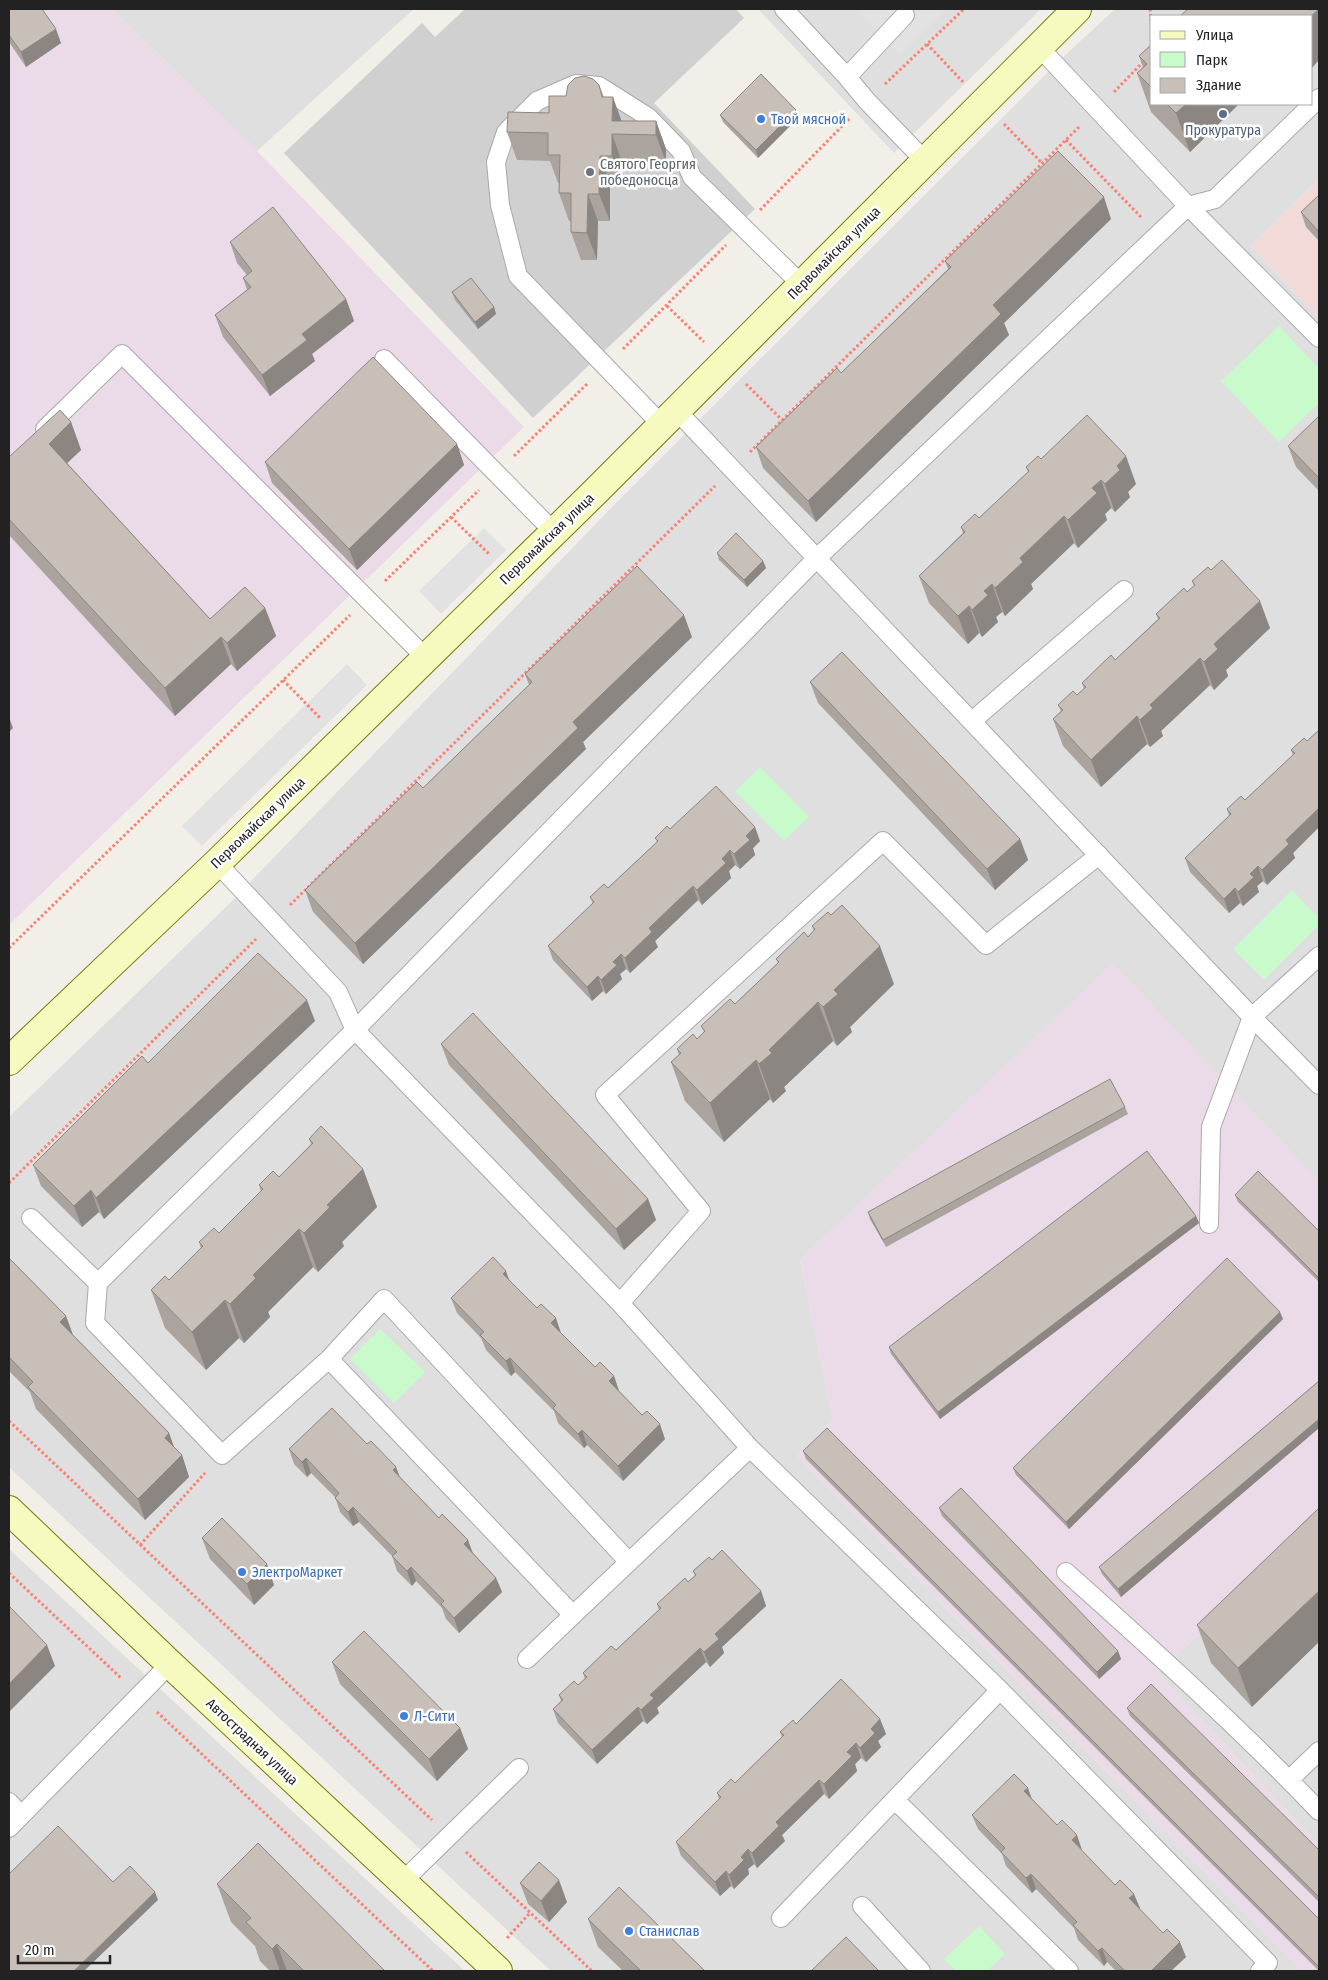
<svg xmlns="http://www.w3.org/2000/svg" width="1328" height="1980" font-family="'Fira Sans Condensed',sans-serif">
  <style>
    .residential { fill: #e0dfdf; fill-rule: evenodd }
    .commercial { fill: #f2dad9 }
    .industrial { fill: #ebdbe8 }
    .religious { fill: #d0d0d0 }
    .park { fill: #c8facc }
    .parking { fill: #e2e2e2 }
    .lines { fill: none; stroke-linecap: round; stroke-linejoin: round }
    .service-casing { stroke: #a9a9a9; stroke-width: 20 }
    .secondary-casing { stroke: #707d05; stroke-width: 30 }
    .path { stroke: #fa8072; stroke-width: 3; stroke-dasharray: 2.5 2.5; stroke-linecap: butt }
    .service { stroke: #fff; stroke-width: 18 }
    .secondary { stroke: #f7fabf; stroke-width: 28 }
    .wall { fill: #aba49e }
    .shaded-wall { fill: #8b8681 }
    .building { fill: #c7bfb8; stroke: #8b8681 }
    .service-dot { fill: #5c6f8a; stroke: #fff; stroke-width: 2 }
    .shop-dot { fill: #3f7fe0; stroke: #fff; stroke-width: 2 }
    .worship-dot { fill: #6b7280; stroke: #fff; stroke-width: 2 }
    .labels { text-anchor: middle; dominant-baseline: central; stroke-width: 5; stroke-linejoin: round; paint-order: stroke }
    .shop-label { font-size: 14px; fill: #366cbe; stroke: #fff; text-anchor: start }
    .service-label { font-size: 14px; fill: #4e5e75; stroke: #fff }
    .worship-label { font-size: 14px; fill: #5b616d; stroke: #fff; text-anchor: start }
    .street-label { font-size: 14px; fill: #222; stroke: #fff }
  </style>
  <rect width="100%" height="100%" fill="#f2efe9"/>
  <path class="residential" d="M112,9H414L257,151Z
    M758,9H1041L894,153Z
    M1115,9H1319V179L1251,246L1319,318V1182L1113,964L800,1260L833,1419L797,1456L1302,1971H551L9,1467V1117L229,904L612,507L1061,59ZM1152,16H1312V104H1152Z
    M1319,1523V1845L1157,1673Z
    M9,1549L465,1971H9Z"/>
  <path class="commercial" d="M1319,179V318L1251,246Z"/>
  <path class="industrial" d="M9,9H112L257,151L524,427L9,925Z
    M1113,963L1319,1182V1523L1157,1673L1319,1845V1971H1302L797,1456L833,1419L800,1260Z"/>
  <path class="religious" d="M465,9H736L744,18L654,103L755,209L533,418L284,153L422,23L435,37Z"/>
  <path class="park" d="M1279,326L1319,369V403L1279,442L1221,381Z
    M760,767L809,817L784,841L735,791Z
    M1292,890L1319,918V925L1264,980L1233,949Z
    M380,1329L425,1372L394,1403L350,1359Z
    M979,1926L1005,1954L987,1971H956L944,1959Z"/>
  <path class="parking" d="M855,9H947L900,55Z
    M484,528L506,550L441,614L419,591Z
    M347,664L367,685L202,846L182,826Z"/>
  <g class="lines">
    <defs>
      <path id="service" d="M784,9L847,77L867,101L926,162
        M1038,46L1188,206L1319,338
        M847,77L905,15
        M384,359L554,532
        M677,411L1252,1017L1319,1085
        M662,425L518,276L500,205L496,162L506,132L537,101L576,84L599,86L648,117L681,151L692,177L802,285
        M45,429L122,354L426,658
        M972,721L1124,590
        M217,863L338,992L355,1030L620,1303L750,1448L1000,1690L1268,1963L1260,1971
        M31,1218L98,1283L355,1030L816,559L1188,206L1215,199L1319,98
        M1209,1224L1211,1127L1252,1017L1319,956
        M98,1283L95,1323L222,1455L329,1359L384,1299L629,1562L750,1448
        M620,1303L701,1211L605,1095L883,841L986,945L1099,855
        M329,1359L573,1615L629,1562
        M1066,1572C1152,1649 1239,1727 1319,1811
        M527,1659L573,1615
        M1289,1780L1319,1751
        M895,1800L1069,1971
        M9,1802L21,1815
        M9,1828L170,1664
        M402,1882L519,1768
        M862,1906L921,1971
        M781,1918L1000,1690"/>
      <path id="secondary" d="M9,1061L217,863L596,491L1077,9
        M9,1510L170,1664L498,1971"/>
    </defs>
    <use href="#service" class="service-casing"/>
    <use href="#secondary" class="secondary-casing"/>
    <path class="path" d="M1150,9L1152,31
      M927,44L963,82
      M885,84L964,9
      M1114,92L1143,62
      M1004,124L1042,163
      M1066,140L1142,218
      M760,210L850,118
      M667,306L704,342
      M623,349L726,245
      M746,384L782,420
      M750,452L1080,126
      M514,456L588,383
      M451,517L490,555
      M385,581L479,490
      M283,680L321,719
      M290,905L715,486
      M9,948L350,615
      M9,1183L256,939
      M9,1421L432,1820
      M140,1545L205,1473
      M9,1573L121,1678
      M157,1712L433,1971
      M466,1852L592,1971
      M507,1938L530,1913"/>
    <use href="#service" class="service"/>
    <use href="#secondary" class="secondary"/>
  </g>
  <path class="wall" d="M9,9L61,43L26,67L9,42Z
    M1152,44V104H1239L1190,152L1151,112L1137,73L1143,67L1139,56Z
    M599,85L604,97L622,121H656L666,149V162H622V184L610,183V221H598L597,260H581L571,232V221H569L559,193V183H558L550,161L517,160L507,132L549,113L566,96Z
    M720,115L799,117L758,158L723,122Z
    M1319,195V241L1306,227L1301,212Z
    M1111,219L1004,323L1009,335L816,522L763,468L756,447L841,373L948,269L945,261Z
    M230,242L346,299L354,321L312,354L315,361L270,396L223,337L215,315L247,290L243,278L247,275L237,263Z
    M452,292L494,307L496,314L478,329L455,300Z
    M1319,416V491L1296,467L1288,446Z
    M71,422L81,450L67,463L210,619L265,608L276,636L237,671L231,664L175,716L9,535V457Z
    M457,444L464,465L357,570L272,483L265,462Z
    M1041,459L1136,484L1128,492L1130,497L1115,512L1111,508L1105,514L1107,520L1078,548L1074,543L1031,584L1033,589L1005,616L1002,612L996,617L998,622L982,637L979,633L968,644L929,603L919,576L963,533L961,527L979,518L1028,472L1026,467Z
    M717,553L763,561L766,568L747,587L719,560Z
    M1192,581L1270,628L1226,670L1228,676L1214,690L1210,685L1161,731L1163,736L1150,747L1147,744L1101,787L1063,746L1053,719L1061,711L1058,705L1077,695L1084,689L1082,683L1115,660L1158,619L1156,614L1187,592L1194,586Z
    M692,637L583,742L586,749L363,964L313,912L305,890L423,788L529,685L525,674Z
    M810,682L1020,839L1028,860L995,890L818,703Z
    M1319,730V827L1293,853L1295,858L1267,885L1263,881L1257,886L1259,892L1243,906L1240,903L1229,913L1190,872L1185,858L1229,816L1227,809L1245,800L1293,755L1291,750L1307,741Z
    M670,829L760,841L753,848L755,855L740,869L735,865L729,871L731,878L702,905L698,900L655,941L658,947L630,973L626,969L620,974L622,979L606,994L603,991L592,1001L553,960L548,946L593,904L590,897L608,888L657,842L655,838Z
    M812,926L894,984L850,1027L852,1032L837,1046L833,1041L784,1087L786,1091L773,1103L770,1099L724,1142L685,1101L671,1062L679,1055L677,1049L697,1039L704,1032L701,1026L735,1004L778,963L776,959L808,937L814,931Z
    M315,1021L104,1219L99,1212L82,1227L41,1186L33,1165L148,1063Z
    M441,1044L648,1199L656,1220L624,1250L449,1065Z
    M1125,1107L1128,1114L886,1247L870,1219L868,1212Z
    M309,1139L363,1169L377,1207L342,1242L344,1246L318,1272L313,1267L268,1312L270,1317L244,1343L239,1338L206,1370L165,1328L151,1290L169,1280L201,1248L199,1242L219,1233L261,1191L259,1185L279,1177L311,1144Z
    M1235,1195L1319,1231V1282L1238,1202Z
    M1196,1216L1199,1223L940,1419L891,1354L889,1347Z
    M9,1258L66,1316L73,1335L169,1433L174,1448L182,1455L189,1477L145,1520L36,1409L30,1392L9,1371Z
    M510,1281L595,1367L614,1376L619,1391L665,1439L623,1481L587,1445L584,1448L558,1423L554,1411L515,1372L511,1376L486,1350L481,1338L457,1313L451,1298Z
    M1283,1319L1069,1529L1016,1475L1013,1468Z
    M1319,1381V1428L1121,1597L1102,1574L1099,1567Z
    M367,1444L396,1467L400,1477L439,1518L468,1540L473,1553L496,1578L502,1592L459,1633L446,1619L442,1608L416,1581L412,1586L397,1571L392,1556L359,1522L353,1526L340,1512L335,1497L311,1473L307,1477L294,1464L289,1449Z
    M803,1451L1319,1919V1971L806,1459Z
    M939,1508L1118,1651L1121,1659L1099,1679L942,1516Z
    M1319,1508L1252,1707L1211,1663L1197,1625Z
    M202,1538L274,1585L254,1605L210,1559Z
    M712,1560L761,1591L766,1606L722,1647L724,1653L710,1667L706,1662L657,1708L659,1713L647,1724L643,1721L597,1764L558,1723L553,1709L561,1701L559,1695L578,1685L585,1679L583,1673L616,1650L659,1610L657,1604L688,1582L695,1576L693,1571Z
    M332,1662L460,1728L468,1749L437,1781L340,1684Z
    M1127,1708L1319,1850V1902L1130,1716Z
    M880,1719L886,1734L878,1741L881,1747L866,1762L861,1758L855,1764L857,1771L829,1799L824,1794L782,1835L785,1841L757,1868L754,1864L748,1869L749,1874L734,1889L731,1886L720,1896L681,1856L676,1842L719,1799L717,1793L735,1783L782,1737L780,1732L796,1724Z
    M1032,1799L1115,1885L1140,1908L1139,1909L1186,1957L1171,1971H1116L1107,1962L1104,1966L1078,1940L1074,1928L1036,1889L1032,1893L1006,1866L1002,1854L978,1829L972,1815Z
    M520,1883L567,1902L549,1922L528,1904Z
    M217,1884L385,1971H270L260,1961L255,1946L231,1922Z
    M588,1919L705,1971H623L598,1947Z"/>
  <path class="shaded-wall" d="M1319,9V60L1312,68V16H1311Z
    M56,29L61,43L26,67L21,52Z
    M613,97L623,125L612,121Z
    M1186,104H1239L1190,152L1176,113Z
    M796,110L799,117L758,158L756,150Z
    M656,121L666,149V162L656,135Z
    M612,134L622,162V184L612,156Z
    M600,156L610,183V221L599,194Z
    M588,194L598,221L597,260L587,233Z
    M1104,197L1111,219L1004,323L1009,335L816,522L808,501L993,305Z
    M346,299L354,321L312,354L315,361L270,396L262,375L302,334Z
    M494,307L496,314L478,329L475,322Z
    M71,422L81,450L59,471L49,444Z
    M457,444L464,465L357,570L349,549Z
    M1126,456L1136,484L1128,492L1130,497L1115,512L1105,484L1117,466Z
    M1101,480L1111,508L1105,514L1107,520L1078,548L1068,520L1092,488Z
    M1064,516L1074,543L1031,584L1033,589L1005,616L995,588L1020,558Z
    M763,561L766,568L747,587L744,580Z
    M992,584L1002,612L996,617L998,622L982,637L972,610L984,591Z
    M1260,601L1270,628L1226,670L1228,676L1214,690L1204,662L1214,644Z
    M969,606L979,633L968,644L958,616Z
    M265,608L276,636L237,671L227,643Z
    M684,615L692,637L583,742L586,749L363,964L355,943L573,722Z
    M221,637L231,664L175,716L165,688Z
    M1200,658L1210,685L1161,731L1163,736L1150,747L1140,720L1150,705Z
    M1137,716L1147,744L1101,787L1091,760Z
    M9,717L13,728L9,732Z
    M1319,808V827L1293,853L1295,858L1267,885L1262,870L1286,840Z
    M755,827L760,841L753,848L755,855L740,869L734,854L746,836Z
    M1020,839L1028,860L995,890L987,869Z
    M730,850L735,865L729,871L731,878L702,905L697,890L722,859Z
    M1258,866L1263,881L1257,886L1259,892L1243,906L1238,892L1250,874Z
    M693,886L698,900L655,941L658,947L630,973L625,958L649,928Z
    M1235,888L1240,903L1229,913L1224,899Z
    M880,946L894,984L850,1027L852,1032L837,1046L823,1007L834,990Z
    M621,954L626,969L620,974L622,979L606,994L601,980L613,962Z
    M598,976L603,991L592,1001L587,987Z
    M307,1000L315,1021L104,1219L96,1198Z
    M818,1002L833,1041L784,1087L786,1091L773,1103L759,1064L769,1050Z
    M756,1060L770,1099L724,1142L710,1103Z
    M363,1169L377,1207L342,1242L344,1246L318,1272L304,1233L327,1205Z
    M91,1190L99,1212L82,1227L74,1206Z
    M648,1199L656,1220L624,1250L616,1229Z
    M1196,1216L1199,1223L940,1419L938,1412Z
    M299,1229L313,1267L268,1312L270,1317L244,1343L230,1304L253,1275Z
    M506,1271L511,1285L503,1274Z
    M225,1300L239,1338L206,1370L192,1332Z
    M1280,1312L1283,1319L1069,1529L1066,1522Z
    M66,1316L74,1338L60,1322Z
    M556,1318L561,1333L551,1323Z
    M510,1358L515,1372L511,1376L506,1361Z
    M614,1376L619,1391L614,1396L609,1381Z
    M1319,1419V1428L1121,1597L1118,1589Z
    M660,1424L665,1439L623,1481L618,1466Z
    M582,1430L587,1445L584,1448L578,1434Z
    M169,1433L177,1455L165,1438Z
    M182,1455L189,1477L145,1520L138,1499Z
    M306,1458L311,1473L307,1477L302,1462Z
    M396,1467L401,1481L393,1470Z
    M353,1507L359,1522L353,1526L348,1512Z
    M468,1540L473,1555L464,1544Z
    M267,1564L274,1585L254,1605L247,1584Z
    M411,1567L416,1581L412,1586L407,1571Z
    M496,1578L502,1592L459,1633L454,1618Z
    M761,1591L766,1606L722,1647L724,1653L710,1667L704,1652L715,1634Z
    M1319,1591V1642L1252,1707L1238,1668Z
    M47,1645L55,1666L9,1712V1684Z
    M700,1648L706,1662L657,1708L659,1713L647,1724L641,1710L650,1695Z
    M1118,1651L1121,1659L1099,1679L1097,1672Z
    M638,1707L643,1721L597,1764L592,1750Z
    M880,1719L886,1734L878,1741L881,1747L866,1762L860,1748L871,1729Z
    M460,1728L468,1749L437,1781L429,1759Z
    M856,1743L861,1758L855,1764L857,1771L829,1799L824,1784L847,1752Z
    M819,1780L824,1794L782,1835L785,1841L757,1868L752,1853L776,1822Z
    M1028,1788L1033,1802L1024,1791Z
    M1077,1835L1082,1850L1072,1840Z
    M748,1849L754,1864L748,1869L749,1874L734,1889L729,1875L741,1857Z
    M726,1871L731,1886L720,1896L715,1882Z
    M1031,1874L1036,1889L1032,1893L1026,1878Z
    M559,1880L567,1902L549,1922L541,1901Z
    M155,1892L158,1900L84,1971H74Z
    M1134,1894L1140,1908L1134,1913L1129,1898Z
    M1180,1942L1186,1957L1171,1971H1151Z
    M277,1944L287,1971H280L272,1949Z
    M1102,1948L1107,1962L1104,1966L1098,1951Z"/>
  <path class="building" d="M9,9H42L56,29L21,52L9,35Z
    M1188,9H1319L1311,16H1180Z
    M1152,44V88L1137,73L1147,64L1139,56Z
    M761,74L796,110L756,150L720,115Z
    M584,76L593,79L599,85L602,97H613L612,121H656V135L612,134V156H600L599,194H588L587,233L571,232V193H559L560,155H548V133L507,132L508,112L549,113V96H566L568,85L575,78Z
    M1167,104H1186L1176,113Z
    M1058,151L1104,197L993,305L1001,314L808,501L756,447L837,368L841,373L951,267L945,261Z
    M1319,195V232L1301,212Z
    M273,207L346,299L302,334L307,340L262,375L215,315L251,287L243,278L252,271L230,242Z
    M471,278L494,307L475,322L452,292Z
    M373,357L457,444L349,549L265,462Z
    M60,410L71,422L49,444L210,619L245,587L265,608L227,643L221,637L165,688L9,519V457Z
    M1087,415L1126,456L1117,466L1120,470L1105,484L1101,480L1092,488L1097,493L1068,520L1064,516L1020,558L1023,562L995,588L992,584L984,591L988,595L972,610L969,606L958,616L919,576L965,532L961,527L975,514L979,518L1029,471L1026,467L1038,456L1041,459Z
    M1319,416V478L1288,446Z
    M736,533L763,561L744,580L717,553Z
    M1222,560L1260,601L1214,644L1218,649L1204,662L1200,658L1150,705L1153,708L1140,720L1137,716L1091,760L1053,719L1063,710L1058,705L1073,691L1077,695L1086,687L1082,683L1111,655L1115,660L1160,618L1156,614L1184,588L1187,592L1195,585L1192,581L1208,567L1211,570Z
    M637,566L684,615L573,722L578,728L355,943L305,890L417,782L423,788L532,682L525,674Z
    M842,652L1020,839L987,869L810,682Z
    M1319,730V808L1286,840L1289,844L1262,870L1258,866L1250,874L1254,877L1238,892L1235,888L1224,899L1185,858L1231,814L1227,809L1241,796L1245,800L1295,753L1291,750L1304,738L1307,741Z
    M716,786L755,827L746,836L750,840L734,854L730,850L722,859L726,863L697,890L693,886L649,928L652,932L625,958L621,954L613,962L617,965L601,980L598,976L587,987L548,946L594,902L590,897L604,884L608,888L658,841L655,838L667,826L670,829Z
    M842,905L880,946L834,990L838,994L823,1007L818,1002L769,1050L772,1053L759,1064L756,1060L710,1103L671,1062L681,1053L677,1049L693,1034L697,1039L705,1031L701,1026L730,999L735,1004L779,962L776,959L804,932L808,937L815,929L812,926L828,912L831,915Z
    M258,953L307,1000L96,1198L91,1190L74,1206L33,1165L142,1056L148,1063Z
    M473,1013L648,1199L616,1229L441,1044Z
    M1110,1079L1125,1107L883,1240L868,1212Z
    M321,1126L363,1169L327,1205L330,1207L304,1233L299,1229L253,1275L256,1278L230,1304L225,1300L192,1332L151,1290L165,1276L169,1280L203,1246L199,1242L214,1228L219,1233L263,1189L259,1185L273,1171L279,1177L313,1143L309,1139Z
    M1147,1151L1196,1216L938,1412L889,1347Z
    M1258,1171L1319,1231V1278L1235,1195Z
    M493,1257L506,1271L503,1274L537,1308L541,1304L556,1318L551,1323L595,1367L600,1362L614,1376L609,1381L642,1415L647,1411L660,1424L618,1466L582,1430L578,1434L553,1408L556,1405L510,1358L506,1361L480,1335L484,1332L451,1298Z
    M9,1258L66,1316L60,1322L169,1433L165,1438L182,1455L138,1499L28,1387L33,1382L9,1357Z
    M1227,1258L1280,1312L1066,1522L1013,1468Z
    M1319,1381V1419L1118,1589L1099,1567Z
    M332,1408L367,1444L371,1441L396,1467L393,1470L439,1518L442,1514L468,1540L464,1544L496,1578L454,1618L441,1604L444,1601L411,1567L407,1571L392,1556L397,1552L353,1507L348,1512L335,1498L339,1493L306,1458L302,1462L289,1449Z
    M827,1428L1319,1919V1967L803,1451Z
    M961,1488L1118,1651L1097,1672L939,1508Z
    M1319,1508V1591L1238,1668L1197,1625Z
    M222,1518L267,1564L247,1584L202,1538Z
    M722,1550L761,1591L715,1634L719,1639L704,1652L700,1648L650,1695L654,1698L641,1710L638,1707L592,1750L553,1709L563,1700L559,1695L574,1681L578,1685L587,1677L583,1673L611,1646L616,1650L661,1608L657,1604L685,1578L688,1582L696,1575L693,1571L709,1557L712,1560Z
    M9,1606L47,1645L9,1684Z
    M364,1631L460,1728L429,1759L332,1662Z
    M841,1679L880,1719L871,1729L875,1733L860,1748L856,1743L847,1752L852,1756L824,1784L819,1780L776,1822L779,1826L752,1853L748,1849L741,1857L744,1860L729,1875L726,1871L715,1882L676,1842L721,1797L717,1793L731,1779L735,1783L784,1735L780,1732L793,1720L796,1724Z
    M1151,1684L1319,1850V1897L1127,1708Z
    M1014,1774L1028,1788L1024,1791L1057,1825L1062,1820L1077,1835L1072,1840L1115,1885L1120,1880L1134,1894L1129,1898L1163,1933L1167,1929L1180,1942L1151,1971H1125L1102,1948L1098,1951L1073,1925L1077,1922L1031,1874L1026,1878L1001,1852L1005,1848L972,1815Z
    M58,1826L113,1882L130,1866L155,1892L74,1971H9V1874Z
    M258,1843L385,1971H304L277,1944L272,1949L246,1922L251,1918L217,1884Z
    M539,1862L559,1880L541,1901L520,1883Z
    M619,1887L705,1971H641L588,1919Z
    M846,1937L879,1971H811Z"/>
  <circle class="service-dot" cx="1223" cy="114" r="5"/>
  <g class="shop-dot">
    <circle cx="761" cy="119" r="5"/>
    <circle cx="242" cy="1572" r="5"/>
    <circle cx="404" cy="1716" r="5"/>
    <circle cx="629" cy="1931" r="5"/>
  </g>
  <circle class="worship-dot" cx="590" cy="172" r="5"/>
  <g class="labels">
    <g class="shop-label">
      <text x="771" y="119">Твой мясной</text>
      <text x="252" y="1572">ЭлектроМаркет</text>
      <text x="414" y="1716">Л-Сити</text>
      <text x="639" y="1931">Станислав</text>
    </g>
    <g class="service-label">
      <text x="1223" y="130">Прокуратура</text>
    </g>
    <g class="worship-label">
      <text x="600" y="164">Святого Георгия<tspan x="600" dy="16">победоносца</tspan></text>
    </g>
    <g class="street-label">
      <text transform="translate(834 253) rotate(-45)">Первомайская улица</text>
      <text transform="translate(547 539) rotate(-44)">Первомайская улица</text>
      <text transform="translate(258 823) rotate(-44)">Первомайская улица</text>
      <text transform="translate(252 1742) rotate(43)">Автострадная улица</text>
    </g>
  </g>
  <rect width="1328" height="1980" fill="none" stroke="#222222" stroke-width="20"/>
  <rect x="1150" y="15" width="162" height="90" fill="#ffffff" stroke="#a7a7a7"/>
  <rect x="1160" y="31" width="25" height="8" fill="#f7fabf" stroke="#a7a7a7"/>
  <text x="1196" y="40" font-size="15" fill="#222222">Улица</text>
  <rect x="1160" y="52" width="25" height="15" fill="#c8facc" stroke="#a7a7a7"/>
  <text x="1196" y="65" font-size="15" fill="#222222">Парк</text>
  <rect x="1160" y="78" width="25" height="15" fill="#c7bfb8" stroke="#a7a7a7"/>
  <text x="1196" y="90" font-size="15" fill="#222222">Здание</text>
  <path d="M18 1955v8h92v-8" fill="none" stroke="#222222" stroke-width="2.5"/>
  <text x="25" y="1955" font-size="15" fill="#222222" stroke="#ffffff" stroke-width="4" paint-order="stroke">20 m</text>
</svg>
